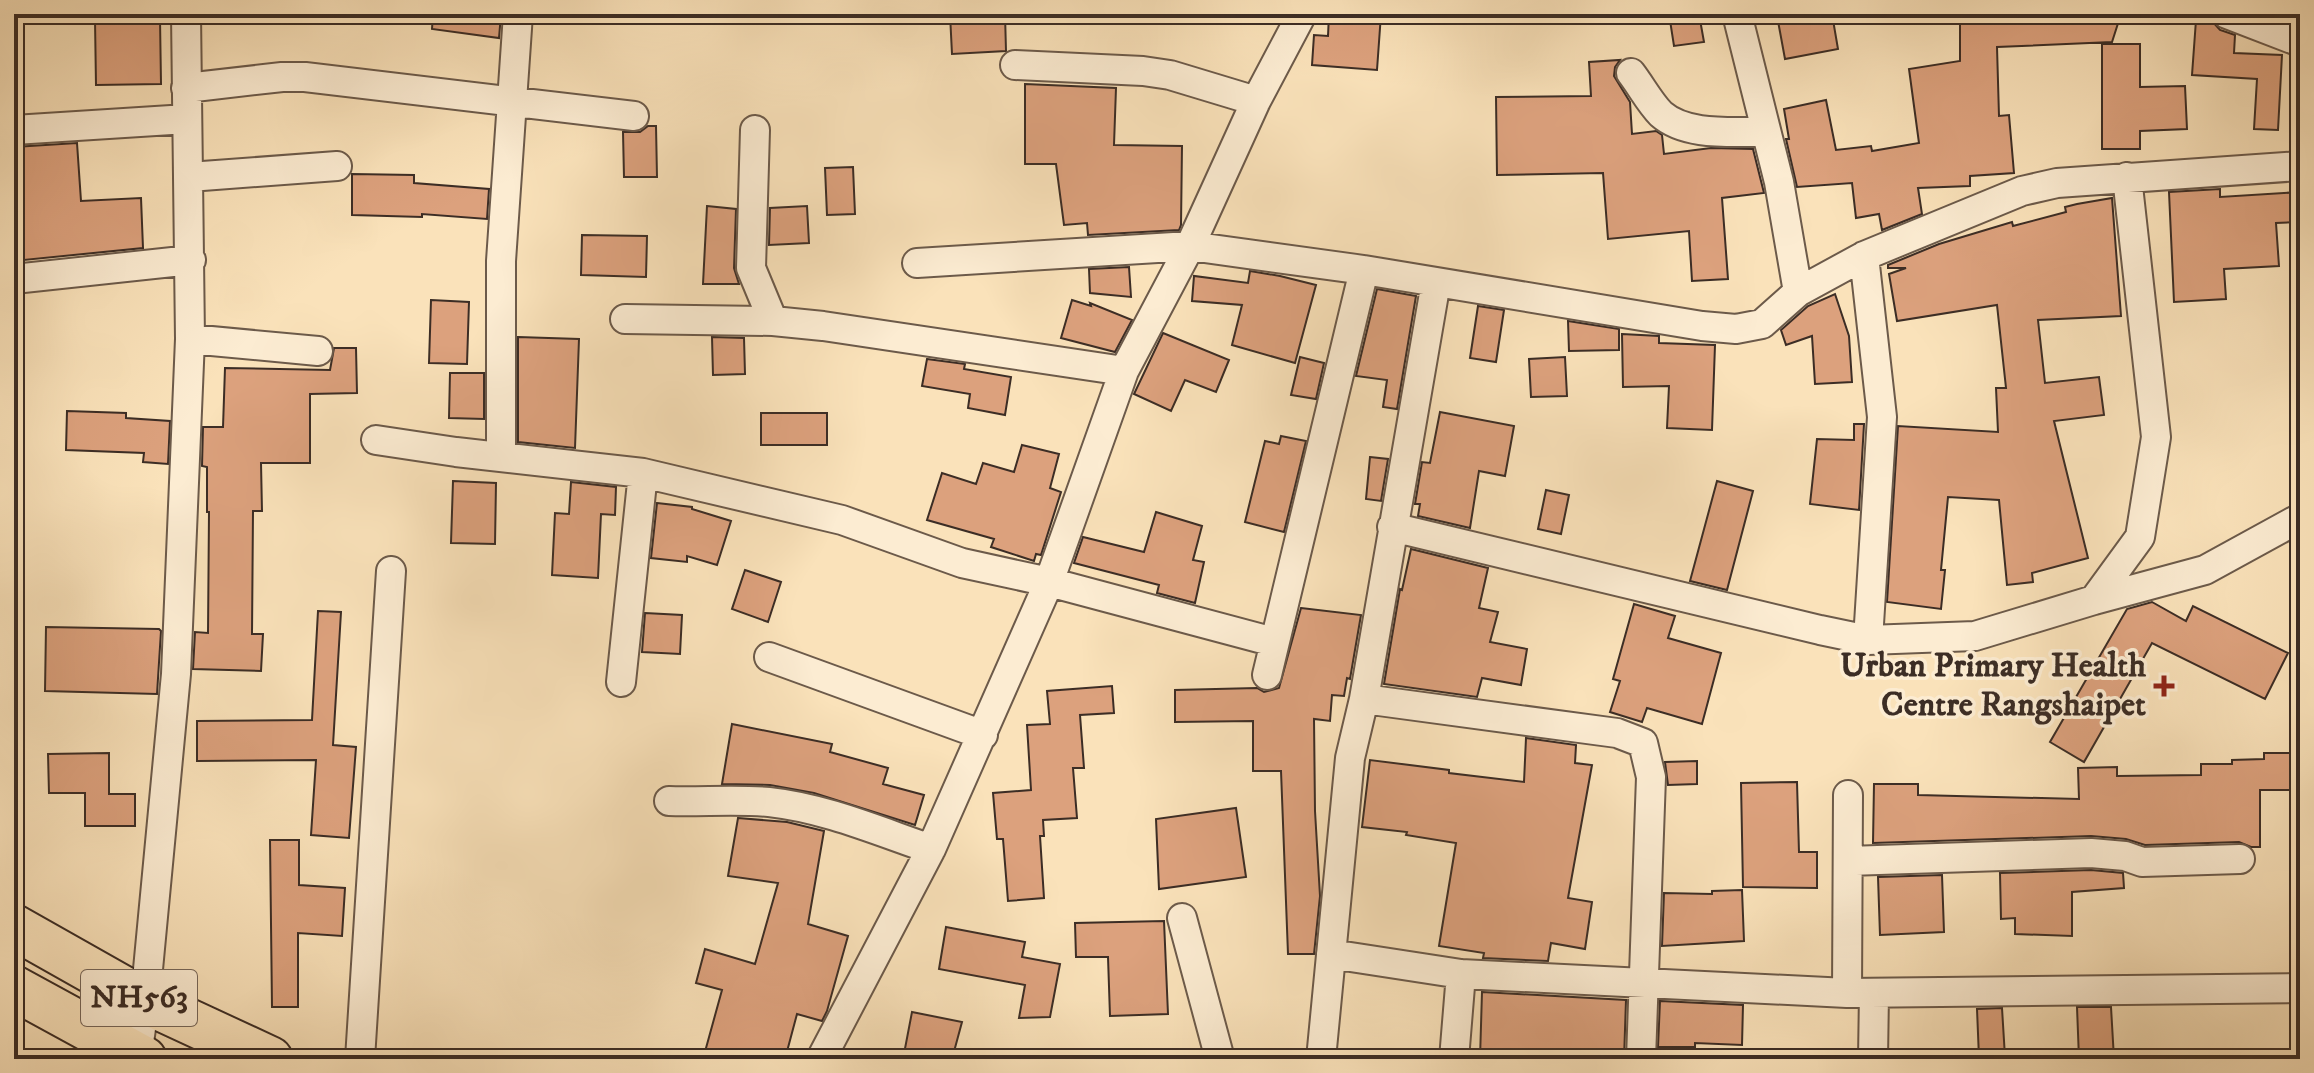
<svg xmlns="http://www.w3.org/2000/svg" width="2314" height="1073" font-family="'IM FELL DW Pica',serif">
  <style>
    .building { fill: #dca17d; stroke: #3c2d25; stroke-width: 2 }
    .lines { fill: none; stroke-linecap: round; stroke-linejoin: round }
    .minor-casing { stroke: #6c5a4a; stroke-width: 32 }
    .trunk-casing { stroke: #3c2d25; stroke-width: 48 }
    .minor { stroke: #fcecd2; stroke-width: 28 }
    .trunk { stroke: #fae2ba; stroke-width: 44 }
    .poi-dot { fill: #8f2418; stroke: #fcecd2; stroke-width: 3 }
    .labels { text-anchor: middle; dominant-baseline: central; stroke-width: 7; stroke-linejoin: round; paint-order: stroke }
    .shield { fill: #fcecd2; stroke: #766659; stroke-width: 2 }
    .shield-label { font-size: 32px; font-weight: bold; fill: #3c2d25 }
    .poi-label { font-size: 34px; font-weight: bold; fill: #3c2d25; stroke: #fcecd2; text-anchor: end }
  </style>
  <rect width="100%" height="100%" fill="#fae2ba"/>
  <filter id="stains"><feTurbulence type="fractalNoise" baseFrequency=".0025" numOctaves="4"/><feColorMatrix values="0 0 0 0 .2 0 0 0 0 .09 0 0 0 0 .02 0 0 0 .5 -.17"/></filter>
  <radialGradient id="worn" r=".72"><stop offset=".6" stop-color="#630" stop-opacity="0"/><stop offset="1" stop-color="#630" stop-opacity=".3"/></radialGradient>
  <path class="building" d="M433,14H501L499,38L432,29Z
    M950,14H1005L1006,51L952,54Z
    M1329,14H1381L1377,70L1312,65L1314,35L1328,36Z
    M1669,14H1699L1704,42L1674,46Z
    M1816,14H1832L1838,49L1785,59L1778,21Z
    M1960,14H2121L2112,42L1997,47L1999,116L2009,115L2014,173L1970,176V186L1918,188L1922,214L1882,230L1879,214L1856,218L1852,183L1797,187L1786,139H1789L1784,109L1826,100L1836,150L1871,146L1872,151L1919,143L1909,69L1960,61Z
    M160,19L161,84L96,85L95,20Z
    M2196,20L2212,21L2220,30L2235,35L2234,53L2282,55L2278,130L2254,129L2257,79L2192,75Z
    M2102,44H2140V87L2185,86L2187,129L2140,131V149H2102Z
    M1620,60L1615,67L1614,76L1630,102L1632,134L1656,131L1662,135L1664,154L1711,148L1753,149L1764,193L1722,198L1728,279L1692,281L1689,231L1608,239L1603,173L1497,175L1496,97L1591,96L1589,62Z
    M1025,84L1116,88L1114,145L1182,146L1181,225L1179,230L1088,235L1087,223L1064,225L1056,164H1025Z
    M648,126H656L657,177H624L623,132H640Z
    M77,143L81,201L141,198L143,248L14,261V147Z
    M853,167L855,214L827,215L825,168Z
    M352,174L414,175V183L489,189L487,219L422,214V217L352,215Z
    M2220,189V197L2300,192V222L2276,223L2279,266L2224,269L2226,299L2174,302L2169,192Z
    M2112,198L2121,316L2038,320L2045,383L2099,377L2104,415L2054,421L2088,558L2032,573L2033,582L2007,585L1999,500L1948,497L1941,570H1945L1941,609L1887,602L1898,426L1998,432L1996,388H2006L1997,305L1897,321L1889,274L1906,268H1888V265L1939,244L2012,222L2013,226L2066,212L2065,207L2077,204Z
    M707,206L736,209L734,268L739,284H703Z
    M807,206L809,243L769,245L770,208Z
    M582,235L647,236L646,277L581,275Z
    M1129,267L1131,297L1090,293L1089,269Z
    M1250,271L1280,276L1316,285L1295,363L1232,345L1242,305L1192,301L1194,276L1248,283Z
    M1377,289L1416,296L1397,409L1383,407L1387,380L1356,376Z
    M1835,294L1849,336L1852,382L1815,384L1812,336L1786,345L1781,330L1808,306Z
    M431,300L469,302L467,364L429,363Z
    M1072,300L1091,306L1090,303L1132,320L1115,352L1061,338Z
    M1478,306L1504,310L1496,362L1470,358Z
    M1568,321L1619,329V350L1569,351Z
    M1163,333L1229,360L1216,392L1185,380L1171,411L1134,394Z
    M1622,334L1659,336V343L1715,345L1712,430L1667,428L1669,386L1623,387Z
    M518,337L579,339L575,448L518,442Z
    M712,337L744,338L745,374L713,375Z
    M334,348H356L357,393L310,394V463H261L262,511H253L252,634H263L261,671L193,669L195,632L208,633L209,512H207V467L202,466L203,427H223L225,368L330,370Z
    M1300,357L1324,363L1316,399L1291,395Z
    M1565,357L1567,396L1531,397L1529,359Z
    M927,359L965,364L964,369L1011,377L1005,415L968,408L970,394L922,386Z
    M450,373H484V419L449,418Z
    M67,411L126,413V418L170,421L168,464L143,462L144,453L66,450Z
    M1440,412L1514,426L1505,476L1479,471L1470,528L1418,516L1420,504H1415L1422,462L1430,463Z
    M761,413H827V445H761Z
    M1854,424H1864L1859,510L1810,504L1817,439L1854,440Z
    M1281,436L1306,441L1284,532L1245,522L1265,441L1279,444Z
    M1022,445L1059,454L1050,488L1061,492L1041,555L1036,554L1034,561L991,547L994,539L927,520L942,473L976,484L983,463L1014,472Z
    M1370,457L1388,459L1381,501L1366,499Z
    M453,481L496,483L495,544L451,543Z
    M1717,481L1753,491L1727,590L1690,581Z
    M571,482L616,487L615,515L601,514L598,578L552,575L555,513L569,514Z
    M1546,490L1569,495L1561,534L1538,529Z
    M657,503L692,507V509L731,521L717,565L687,556V562L651,558Z
    M1156,512L1202,526L1193,560L1204,562L1195,603L1157,593L1159,585L1074,563L1083,537L1144,552Z
    M1411,549L1488,568L1479,608L1498,612L1490,642L1527,649L1521,685L1482,678L1477,697L1384,684L1400,589L1402,590Z
    M745,570L781,582L768,622L732,609Z
    M2152,602L2186,621L2193,606L2288,653L2265,699L2152,643L2084,762L2050,742L2127,609Z
    M1634,604L1675,616L1668,638L1721,653L1702,724L1647,708L1642,722L1610,712L1620,681L1613,679Z
    M1301,608L1361,615L1350,679L1347,678L1344,696L1332,695L1330,721L1314,719L1315,811L1320,896L1314,954H1288L1281,771H1253V721L1175,722V690L1257,688L1264,692L1279,688Z
    M318,611L341,612L333,745L356,747L349,838L311,835L316,760L197,761V721L312,720Z
    M645,613L682,615L680,654L642,652Z
    M46,627L159,629L161,631L157,694L45,691Z
    M1112,686L1114,713L1080,715L1084,768H1073L1077,818L1043,820L1044,836H1040L1044,898L1008,901L1003,839H997L993,793L1031,790L1027,725L1050,724L1047,691Z
    M732,724L832,744L830,752L888,768L883,784L924,795L915,825L814,793L770,785L722,784Z
    M1526,738L1576,745L1575,763L1592,765L1568,898L1592,902L1585,949L1551,943L1548,961L1483,958L1484,953L1439,946L1456,843L1406,835L1407,832L1362,827L1370,760L1449,770V773L1524,782Z
    M109,753V794H135V826H85V793H49L48,754Z
    M2264,753H2300V790H2260V847H2251L2239,842L2145,845L2126,839L2091,836L1873,843L1874,784H1918V795L2079,799L2078,768L2117,767V776L2201,775V764H2232V760L2264,759Z
    M1697,761V784L1668,785L1665,762Z
    M1797,782L1799,852H1817V888L1743,887L1741,783Z
    M1236,808L1246,877L1159,889L1156,819Z
    M738,818L787,822L824,831L808,924L848,936L827,1011L822,1021L797,1014L785,1059H703L722,990L696,983L705,949L755,964L778,883L728,876Z
    M270,840H299V885L345,888L342,936L298,933V1007H272Z
    M2091,870L2123,873L2124,888L2072,892V936L2015,934V918L2001,919L2000,873Z
    M1942,875L1944,932L1880,935L1878,877Z
    M1742,890L1744,941L1662,946L1664,893L1712,894V891Z
    M1164,921L1168,1014L1110,1016L1108,957H1076L1075,923Z
    M946,927L1025,942L1022,957L1060,964L1050,1017L1019,1018L1025,985L939,969Z
    M1482,992L1626,1000L1624,1059H1480Z
    M1660,1001L1743,1005L1742,1045L1695,1043V1047H1658Z
    M2077,1007H2111L2114,1059H2079Z
    M2002,1008L2005,1057L1979,1058L1977,1009Z
    M912,1012L962,1022L952,1059H903Z"/>
  <g class="lines">
    <defs>
      <path id="minor" d="M1737,14L1779,182L1798,292
        M2227,14L2300,42
        M1015,65L1143,71L1170,75L1256,101
        M1631,73C1641,86 1650,103 1661,114C1687,137 1734,131 1766,132
        M186,88L282,77H305L634,116
        M14,130L187,119
        M755,130L751,268L773,321
        M189,177L337,166
        M1864,256L1882,417L1868,640
        M917,263L1190,246L1364,270L1702,326L1736,329L1762,324L1798,292L1864,256L2022,191L2057,183L2300,166
        M14,279L191,260
        M625,319L773,321L823,326L1124,371
        M190,339L318,351
        M376,440L456,452L643,473L842,520L962,563L1049,582L1274,642
        M501,456V261L518,14
        M1392,527L1820,630L1868,640L1975,636L2094,600L2140,537L2156,437L2127,177
        M2094,600L2205,570L2300,518
        M769,657L983,735
        M1267,675L1364,270
        M621,682L643,473
        M1364,699L1617,733L1643,743L1651,777L1641,1059
        M669,801C702,802 737,799 769,802C825,808 878,831 931,849
        M1848,861L2091,853L2125,856L2142,862L2240,859
        M1182,918L1220,1059
        M1331,954L1461,974L1847,993L2300,988
        M1847,993L1848,795
        M137,1056L145,1001L176,674L190,339L186,14
        M360,1059L391,571
        M821,1059L931,849L1049,582L1124,371L1190,246L1256,101L1302,14
        M1321,1059L1350,758L1364,699L1436,282
        M1454,1059L1461,974
        M1873,1059L1874,993"/>
      <path id="trunk" d="M14,927L145,1001L270,1059
        M14,988L144,1059"/>
    </defs>
    <use href="#minor" class="minor-casing"/>
    <use href="#trunk" class="trunk-casing"/>
    <use href="#minor" class="minor"/>
    <use href="#trunk" class="trunk"/>
  </g>
  <path class="poi-dot" d="M2160 674h8v8h8v8h-8v8h-8v-8h-8v-8h8z"/>
  <g class="labels">
    <rect class="shield" x="81" y="970" width="116" height="56" rx="6"/>
    <g class="shield-label">
      <text x="139" y="998">NH563</text>
    </g>
    <g class="poi-label">
      <text x="2146" y="666">Urban Primary Health<tspan x="2146" dy="39">Centre Rangshaipet</tspan></text>
    </g>
  </g>
  <rect width="2314" height="1073" fill="none" stroke="#fae2ba" stroke-width="48"/>
  <rect x="16" y="16" width="2282" height="1041" fill="none" stroke="#3c2d25" stroke-width="4"/>
  <rect x="24" y="24" width="2266" height="1025" fill="none" stroke="#3c2d25" stroke-width="2"/>
  <rect width="100%" height="100%" filter="url(#stains)"/>
  <rect width="100%" height="100%" fill="url(#worn)"/>
</svg>
